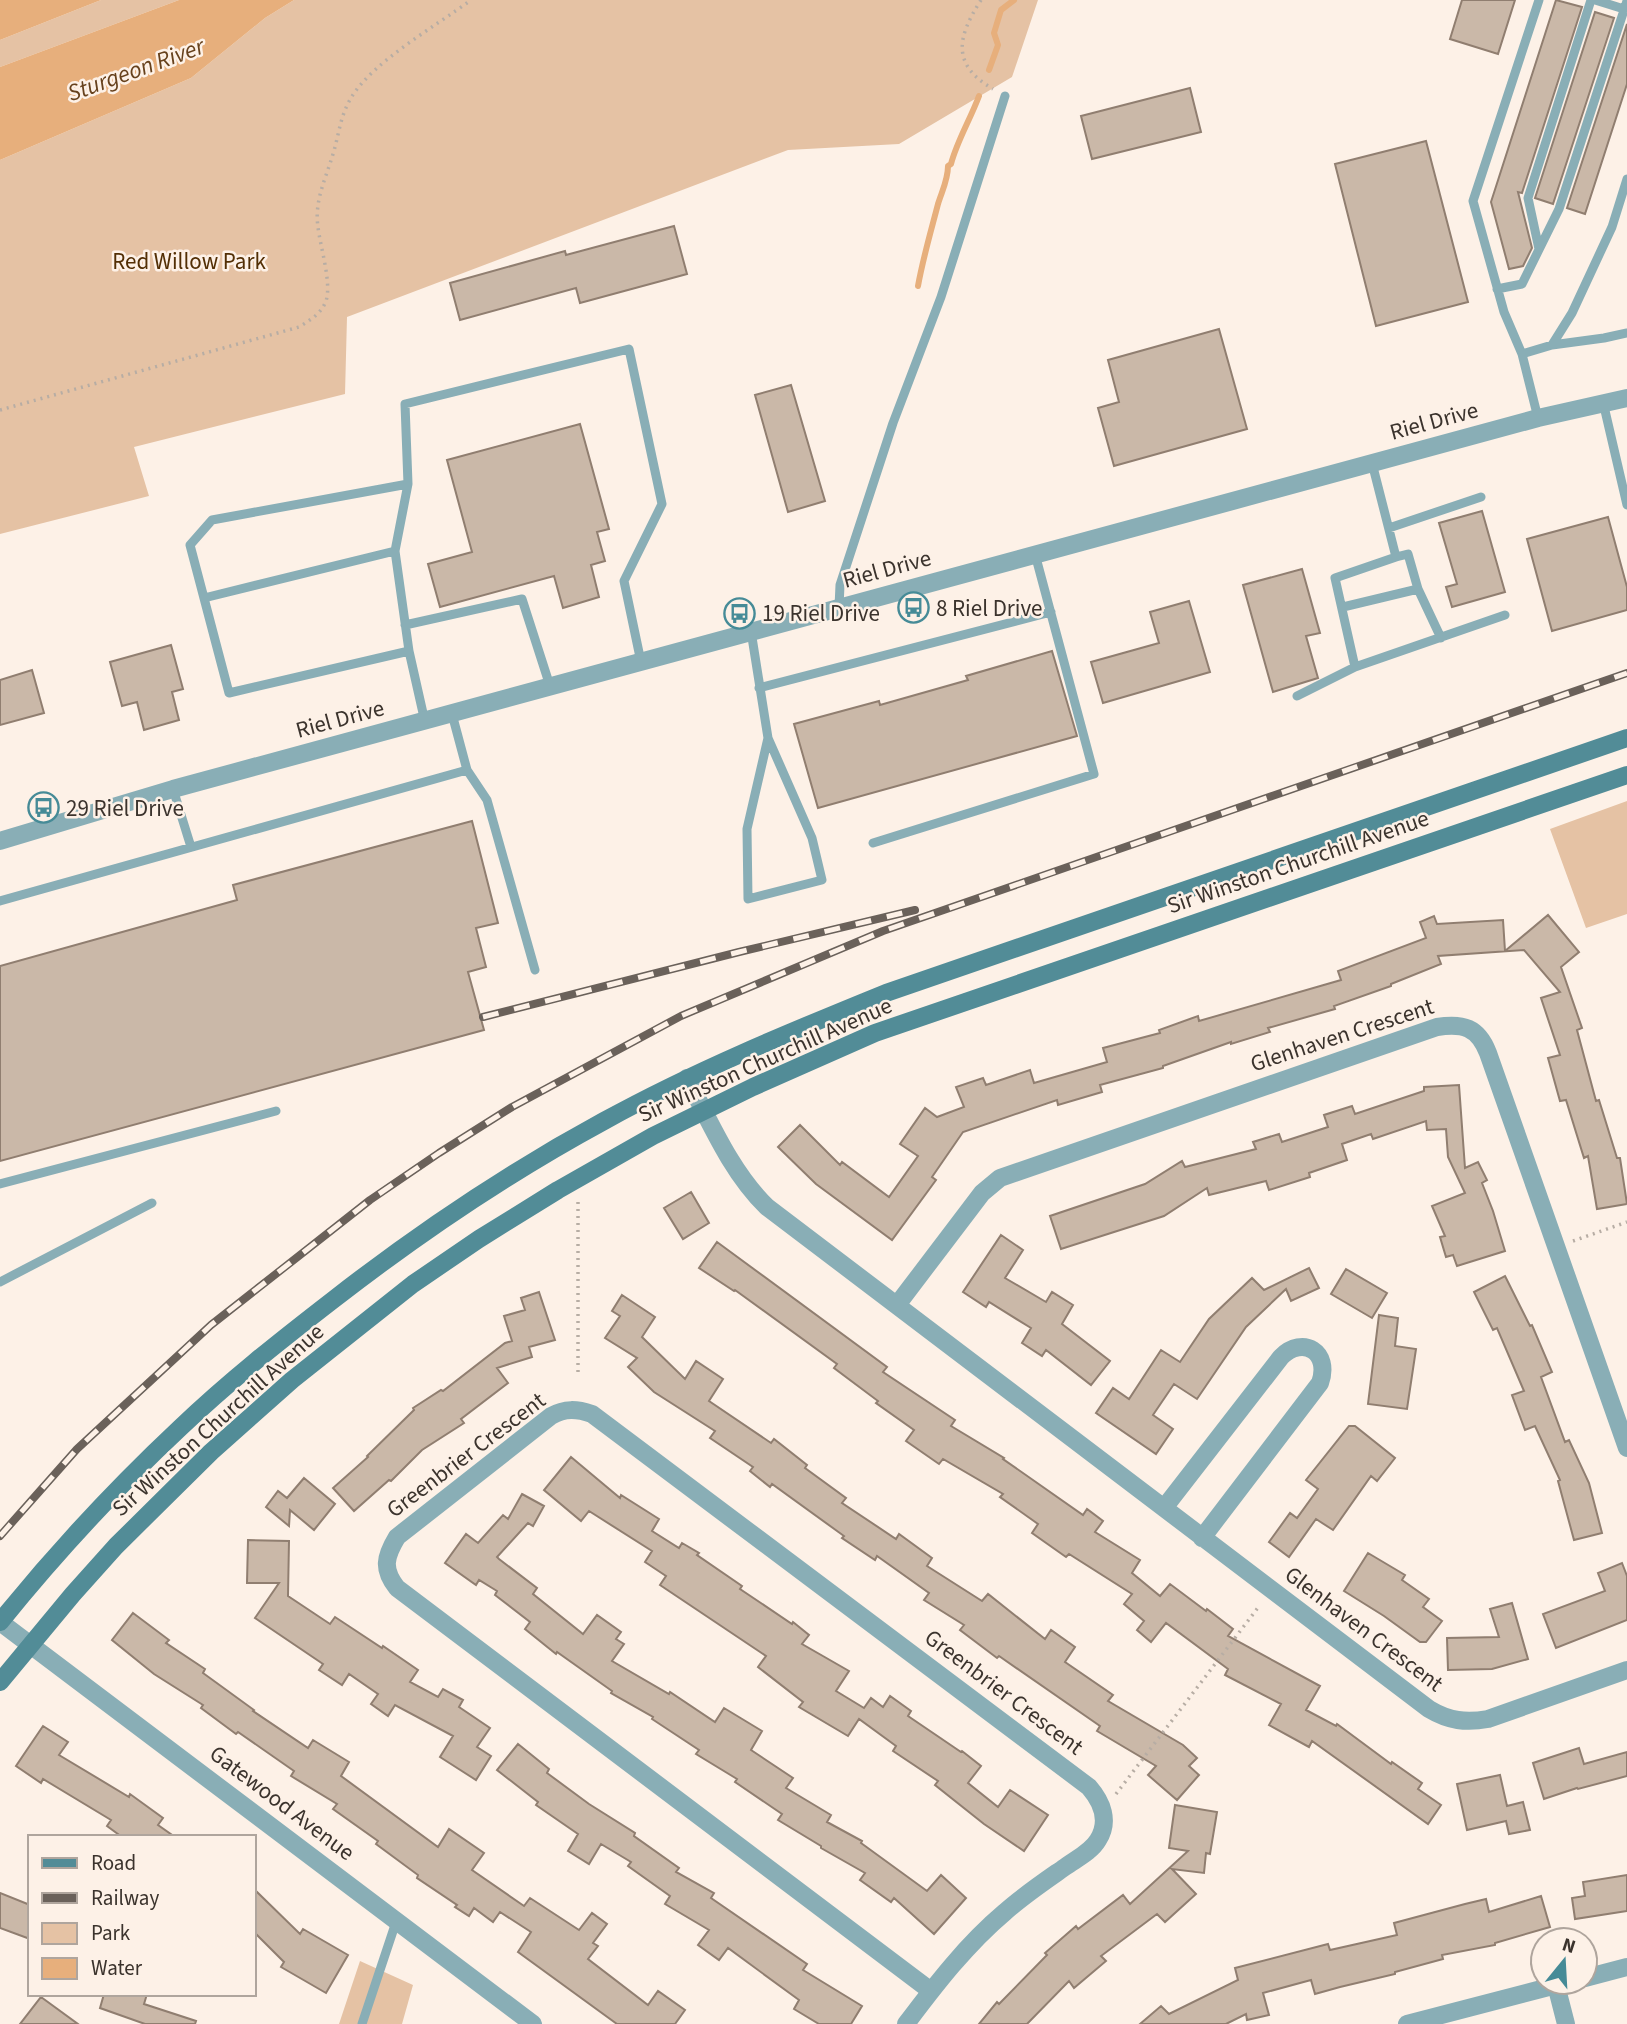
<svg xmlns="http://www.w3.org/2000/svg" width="1627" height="2024" font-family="'Source Sans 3',sans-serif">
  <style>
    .green { fill: #e5c2a4 }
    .water { fill: #e7af7c }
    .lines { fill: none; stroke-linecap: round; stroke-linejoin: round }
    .stream { stroke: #e7af7c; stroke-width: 6 }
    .building { fill: #cab8a8; stroke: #907e70; stroke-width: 2 }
    .path { stroke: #b7ada4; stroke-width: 3.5; stroke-dasharray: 2 5; stroke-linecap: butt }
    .service { stroke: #89aeb6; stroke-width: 9 }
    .minor { stroke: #89aeb6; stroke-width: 18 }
    .tertiary { stroke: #89aeb6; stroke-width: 18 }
    .secondary { stroke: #528c97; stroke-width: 18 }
    .rail-casing { stroke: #6a615a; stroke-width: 8 }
    .rail { stroke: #fdf1e7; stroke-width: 5; stroke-dasharray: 16; stroke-linecap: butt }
    .labels { text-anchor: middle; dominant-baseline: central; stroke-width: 5; stroke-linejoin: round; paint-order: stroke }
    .park-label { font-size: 23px; fill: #532f05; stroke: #fdf1e7 }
    .street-label { font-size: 23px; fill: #3b332d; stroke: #fdf1e7 }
    .poi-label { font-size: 23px; fill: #3b332d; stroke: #fdf1e7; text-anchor: start }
    .water-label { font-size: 24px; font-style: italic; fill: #67411c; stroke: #fdf1e7 }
  </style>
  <rect width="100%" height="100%" fill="#fdf1e7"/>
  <path class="green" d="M101,0H179L0,67V40Z
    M294,0H1038L1012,77L899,144L788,150L347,317L345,394L134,447L149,496L0,534V160L191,78L265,18Z
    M1627,801V914L1586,928L1550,829Z
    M360,1961L413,1985L402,2024H339Z"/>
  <path class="water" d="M0,0H101L0,40Z
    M179,0H294L265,18L191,78L0,160V67Z"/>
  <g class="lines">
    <path class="stream" d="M989,70L998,45L994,33L1001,10L1014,0
      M918,286C923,258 931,231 938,204C942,191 948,180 948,166L951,164C957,141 970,120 979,96"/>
  </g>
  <path class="building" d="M1462,0H1515L1498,54L1450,39Z
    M1556,0L1582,7L1522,193L1518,192L1532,248L1523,266L1509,269L1491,202Z
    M1595,12L1614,18L1553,204L1535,198Z
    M1627,24V84L1585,214L1567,208Z
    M1190,88L1201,132L1092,159L1081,116Z
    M1426,141L1468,302L1376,326L1335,164Z
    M674,226L687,274L580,303L576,288L460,320L450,283L565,251L566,255Z
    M1219,329L1247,429L1114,466L1098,408L1119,402L1108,360Z
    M791,385L825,501L788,512L755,395Z
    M580,424L609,529L597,532L605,561L591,565L599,597L563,608L554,576L440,607L428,564L472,552L447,460Z
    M1482,511L1505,592L1452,607L1446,587L1457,584L1439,523Z
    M1608,517L1627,587V610L1552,631L1527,539Z
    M1302,569L1320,633L1306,636L1318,678L1273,692L1243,585Z
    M1189,601L1210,672L1103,703L1091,662L1159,643L1150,612Z
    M171,645L183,689L172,692L179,720L144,730L137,702L122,706L110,662Z
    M1052,651L1077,736L818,808L794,724L879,701L880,705L968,680L966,676Z
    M32,670L44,713L0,725V680Z
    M472,821L498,923L476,928L486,967L468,972L484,1030L0,1161V966L237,900L233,885Z
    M1548,915L1579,952L1561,967L1582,1028L1577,1030L1596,1101L1599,1100L1617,1158H1620L1627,1204L1597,1209L1588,1156L1584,1158L1566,1100L1560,1101L1548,1058L1560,1055L1541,998L1560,992L1524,950L1438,956L1441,964L1391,984V986L1334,1006L1335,1009L1268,1028L1270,1032L1231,1044V1042L1163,1066V1068L1100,1085L1102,1092L1058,1105L1057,1100L963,1132L932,1177L936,1180L892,1240L816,1184L778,1147L800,1125L840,1165L842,1162L889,1197L918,1156L900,1144L925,1108L937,1117L964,1107L956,1087L983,1078L986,1085L1030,1070L1034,1083L1107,1062L1103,1048L1160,1033L1159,1030L1198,1016L1199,1021L1341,980L1338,971L1426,938L1420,922L1434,916L1437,924L1503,920L1505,951Z
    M1459,1085L1465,1168L1478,1162L1487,1180L1482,1183L1493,1211L1505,1251L1457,1266L1453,1255L1446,1257L1440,1237L1445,1236L1432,1206L1465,1193L1448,1157L1446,1129L1427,1130L1426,1121L1373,1139L1371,1134L1342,1144L1347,1160L1309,1173L1310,1177L1269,1190L1266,1181L1209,1195L1207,1188L1164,1216L1061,1249L1050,1216L1145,1184L1182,1161L1185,1167L1256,1149L1253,1142L1279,1134L1282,1142L1328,1127L1324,1115L1352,1106L1355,1114L1424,1091V1087Z
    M691,1192L709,1223L683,1239L664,1208Z
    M1001,1235L1023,1250L1005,1278L1046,1302L1052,1292L1073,1305L1062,1324L1110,1361L1091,1385L1046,1350L1042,1356L1022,1343L1031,1328L989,1302L986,1307L963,1292Z
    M717,1242L887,1367L883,1372L955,1420L951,1426L1004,1458L1003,1459L1083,1515L1087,1509L1103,1521L1095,1532L1140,1560L1132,1573L1160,1596L1170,1584L1206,1611L1207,1609L1233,1629L1228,1636L1320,1686L1306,1710L1336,1726L1337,1724L1391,1764L1392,1762L1422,1783L1418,1789L1441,1805L1428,1824L1312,1741L1309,1747L1269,1725L1281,1704L1225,1675L1228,1669L1166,1623L1151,1642L1137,1630L1144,1621L1124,1604L1132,1594L1069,1554L1066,1557L1032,1533L1038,1524L1000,1497L1003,1494L943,1459L939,1464L906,1441L914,1430L876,1403L878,1401L834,1368L837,1364L735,1290L734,1291L699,1268Z
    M1309,1268L1319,1288L1291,1301L1286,1289L1246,1327L1197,1399L1174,1384L1153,1415L1173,1429L1156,1454L1096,1413L1113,1388L1129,1399L1161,1350L1180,1362L1209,1319L1252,1278L1264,1290Z
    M1346,1269L1387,1293L1372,1318L1331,1294Z
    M1505,1276L1530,1326L1532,1325L1552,1372L1541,1377L1565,1442L1569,1440L1589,1483L1602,1533L1574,1540L1558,1481L1560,1480L1535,1426L1525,1430L1512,1395L1524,1391L1497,1328L1493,1330L1474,1292Z
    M539,1292L555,1340L529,1347L532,1357L497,1368L508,1383L461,1419L464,1423L422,1450L391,1481L389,1480L354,1511L333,1488L368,1457L367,1456L414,1410L413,1408L441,1390L443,1391L505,1343L512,1341L504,1316L525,1310L521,1298Z
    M622,1295L655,1317L642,1337L685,1379L696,1361L723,1379L709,1401L771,1443L774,1439L807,1465L805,1468L846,1498L842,1503L896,1539L899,1534L932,1558L927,1566L982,1601L988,1594L1045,1639L1051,1630L1075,1647L1065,1662L1113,1695L1108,1701L1183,1745L1197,1758L1189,1766L1199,1775L1177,1800L1148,1775L1156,1766L1097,1731L1100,1726L999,1656L997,1658L960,1630L964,1625L924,1600L929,1593L877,1556L875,1560L842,1538L844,1536L772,1484L770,1487L750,1471L753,1467L710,1438L715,1431L654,1392L628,1367L637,1358L605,1338L620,1316L612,1311Z
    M1379,1315L1398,1318L1395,1346L1416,1349L1407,1409L1368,1404Z
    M1349,1426H1355L1395,1458L1377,1481L1371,1476L1333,1530L1316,1519L1289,1557L1269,1542L1290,1513L1297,1518L1318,1489L1306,1480Z
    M571,1457L620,1498L621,1495L659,1519L652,1531L679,1548L682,1543L699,1553L697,1555L742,1586L740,1589L792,1624L793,1622L809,1635L802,1644L849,1671L836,1691L864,1708L871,1698L883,1707L890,1696L911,1711L908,1716L961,1752L962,1751L981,1766L968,1783L998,1807L1010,1790L1048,1815L1024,1851L984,1824L935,1785L938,1781L893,1751L896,1746L859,1719L848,1736L799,1707L803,1702L758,1667L766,1656L660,1585L666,1576L645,1562L652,1551L589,1511L581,1521L544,1490Z
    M304,1478L335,1504L314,1530L290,1510L289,1526L266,1507L278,1491L287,1498Z
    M522,1494L544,1506L533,1526L528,1523L497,1557L499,1559L537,1588L533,1594L583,1634L597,1615L621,1632L616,1639L624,1644L612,1661L669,1694L670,1692L715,1722L724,1708L762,1731L751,1750L793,1778L786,1788L831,1815L827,1822L862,1841L861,1843L927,1891L941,1875L966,1898L934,1934L894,1898L891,1902L860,1880L865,1873L821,1848V1846L778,1820L782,1814L735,1782L737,1779L696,1754L699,1750L652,1719L653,1717L611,1693L612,1691L557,1652L556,1654L525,1629L530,1622L495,1595L497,1591L479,1580L476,1585L445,1563L466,1534L478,1543L503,1515L508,1519Z
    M248,1540L289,1541L288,1596L330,1624L335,1617L382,1648L383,1646L418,1670L410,1682L438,1697L443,1689L463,1700L459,1707L490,1728L477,1747L491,1756L476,1780L440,1757L453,1736L395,1705L388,1716L371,1704L378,1694L349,1674L342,1685L319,1670L323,1664L255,1618L279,1583H247Z
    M1368,1553L1405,1575L1402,1580L1429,1599L1423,1607L1442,1621L1426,1642H1420L1384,1616L1344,1591Z
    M1622,1563L1627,1576V1620L1556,1648L1543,1614L1605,1591L1598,1573Z
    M1512,1603L1528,1659L1492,1669L1448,1670L1447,1638L1499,1637L1490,1609Z
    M133,1613L169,1640L166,1643L205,1669L203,1673L254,1710L253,1711L308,1748L313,1740L349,1762L341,1776L438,1847L449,1829L484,1853L472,1870L524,1906L530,1898L579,1930L592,1913L607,1924L593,1943L598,1946L588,1959L648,2005L658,1991L685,2010L675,2024H617L518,1952L531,1932L500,1912L493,1922L474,1908L469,1916L455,1907L457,1905L417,1878L418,1875L376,1844L378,1841L333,1809L337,1804L291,1776L294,1771L238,1732L236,1734L201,1708L203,1705L154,1674L112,1640Z
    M43,1726L68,1742L59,1755L129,1797L130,1794L163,1818L158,1825L175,1837H122L107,1826L111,1820L43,1779L41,1783L16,1766Z
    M518,1744L549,1769L547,1773L589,1804L635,1833L634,1836L679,1868L676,1872L714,1893L711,1898L807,1964L803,1970L862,2006L851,2024H819L794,2009L799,2000L728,1948L719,1960L698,1945L709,1930L665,1904L670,1896L628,1866L631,1862L601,1844L589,1864L568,1851L578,1834L536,1805L538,1802L497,1770Z
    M1579,1748L1584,1764L1627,1752V1776L1578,1789L1577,1788L1544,1799L1533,1763Z
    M1500,1775L1507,1806L1523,1802L1530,1830L1509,1834L1506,1821L1467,1830L1457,1784Z
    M1175,1805L1217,1812L1210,1854L1206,1853L1204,1873L1172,1869L1196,1894L1165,1922L1157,1914L1101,1956L1106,1961L1074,1988L1069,1981L1027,2024H979L997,2002L999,2004L1047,1955L1045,1953L1076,1926L1078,1929L1123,1895L1130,1904L1188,1851L1169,1848Z
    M1627,1875V1911L1575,1919L1572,1898L1585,1896L1583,1882Z
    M254,1889L300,1934L303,1929L348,1955L326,1993L281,1967L284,1962L254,1932Z
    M0,1893L30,1905V1939L0,1928Z
    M1541,1896L1550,1927L1495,1943V1945L1442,1955L1443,1959L1395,1972V1974L1340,1987L1315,1994L1311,1980L1263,1993L1269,2015L1247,2020L1246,2014L1226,2024H1140L1161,2006L1169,2014L1238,1980L1235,1968L1328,1944L1330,1950L1397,1935L1394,1923L1465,1904L1486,1899L1489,1912Z
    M104,1994H147L144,2004L196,2021L195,2024H145L100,2008Z
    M41,1997L78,2024H20Z"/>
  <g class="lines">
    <path class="path" d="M981,0C958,36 950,64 993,89
      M0,410L299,327C310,320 321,314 326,301C332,283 320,246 318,227C314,201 326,178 333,154C339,135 340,116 351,98C372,62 436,26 471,0
      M578,1202V1372
      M1573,1241L1627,1222
      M1116,1794L1260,1605
      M49,1994L54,1998"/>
    <path class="service" d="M1595,0L1624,9
      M1539,249L1528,198L1591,0
      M1497,289L1522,284L1559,209L1627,1
      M1552,345L1604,338L1627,333
      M1522,354L1552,345L1572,313L1612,227L1627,179
      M1603,402L1627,505
      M1538,418L1522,354L1504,312L1473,201L1539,0
      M1372,463L1396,557L1335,578L1355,667L1505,615
      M408,484L395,551L409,651L229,693L190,545L212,520L408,484L405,404L629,349L662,504L624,581L641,662
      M1389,528L1481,497
      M1418,589L1441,638
      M204,598L395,551
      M839,607L840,585L893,423L941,297L1005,96
      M1343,607L1418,589L1408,554L1396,557
      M405,625L522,599L550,686
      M751,631L768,738L747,829L748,899L822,880L812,838L768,738
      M409,651L425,722
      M759,688L1051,612
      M1297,696L1355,667
      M452,714L467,770L487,800L535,970
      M173,789L191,847
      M873,843L1094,774L1035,554
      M0,901L467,770
      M0,1184L276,1111
      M0,1282L152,1203
      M362,2024L397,1919"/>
    <path class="minor" d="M687,1078C710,1122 731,1172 767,1207L1429,1709C1449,1721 1466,1723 1488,1719L1627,1670
      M897,1305L982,1193L1000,1178L1437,1027C1463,1023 1478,1027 1488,1053L1627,1448
      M1164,1508L1281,1357C1303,1335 1331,1352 1320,1383L1202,1538
      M1556,1985L1566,2024
      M906,2024C936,1984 967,1944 1005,1912C1024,1895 1045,1881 1065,1867C1076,1859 1091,1852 1098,1840C1110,1821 1102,1802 1089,1787L592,1414C577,1409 565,1408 551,1416L397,1537C385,1557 382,1569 397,1588L931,1991"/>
    <path class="tertiary" d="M0,841L173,789L1538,418L1627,398
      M0,1622L533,2024
      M1585,1978L1627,1967
      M1407,2024L1568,1982"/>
    <path class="secondary" d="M0,1622C55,1554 116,1488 180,1428C228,1382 280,1341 333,1300C419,1233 508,1173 604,1121C695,1071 790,1032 886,993L1627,738
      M0,1682L73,1594L116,1546L211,1452L292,1380L413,1284L479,1239L558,1190L653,1136L753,1087L875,1033L1627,775"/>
    <defs>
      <path id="rail" d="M483,1017L739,952L915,910
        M0,1536L77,1449L211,1325L370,1200L439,1153L512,1107L681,1016L883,931L1627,673"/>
    </defs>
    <use href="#rail" class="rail-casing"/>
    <use href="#rail" class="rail"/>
  </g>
  <defs>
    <symbol id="bus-ring" viewBox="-11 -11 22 22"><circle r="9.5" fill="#fdf1e7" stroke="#468b97" stroke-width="1.5"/><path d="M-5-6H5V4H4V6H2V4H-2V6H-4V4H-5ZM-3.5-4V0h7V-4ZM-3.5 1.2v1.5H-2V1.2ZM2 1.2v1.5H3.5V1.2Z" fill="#468b97"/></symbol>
  </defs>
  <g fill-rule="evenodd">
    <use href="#bus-ring" x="896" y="590" width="35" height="35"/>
    <use href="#bus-ring" x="722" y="596" width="35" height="35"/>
    <use href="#bus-ring" x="26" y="790" width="35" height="35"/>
  </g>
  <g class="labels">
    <g class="park-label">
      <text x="189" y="261">Red Willow Park</text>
    </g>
    <g class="street-label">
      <text transform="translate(1434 421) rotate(-15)">Riel Drive</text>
      <text transform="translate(887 569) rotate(-15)">Riel Drive</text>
      <text transform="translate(340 719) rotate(-15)">Riel Drive</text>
      <text transform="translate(1298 862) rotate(-19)">Sir Winston Churchill Avenue</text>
      <text transform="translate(1342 1035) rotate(-18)">Glenhaven Crescent</text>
      <text transform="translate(765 1060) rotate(-24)">Sir Winston Churchill Avenue</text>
      <text transform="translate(218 1420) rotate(-42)">Sir Winston Churchill Avenue</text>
      <text transform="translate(466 1455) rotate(-37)">Greenbrier Crescent</text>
      <text transform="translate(1364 1629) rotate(37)">Glenhaven Crescent</text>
      <text transform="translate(1004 1692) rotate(37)">Greenbrier Crescent</text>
      <text transform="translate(282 1803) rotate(37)">Gatewood Avenue</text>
    </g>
    <g class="poi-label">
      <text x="936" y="608">8 Riel Drive</text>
      <text x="762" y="613">19 Riel Drive</text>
      <text x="66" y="808">29 Riel Drive</text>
    </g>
    <g class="water-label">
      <text transform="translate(136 70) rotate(-20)">Sturgeon River</text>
    </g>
  </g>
  <rect x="28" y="1835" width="228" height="161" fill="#fdf1e7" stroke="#afa59d" stroke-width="2"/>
  <rect x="42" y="1858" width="35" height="10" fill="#528c97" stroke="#afa59d" stroke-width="2"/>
  <text x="91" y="1870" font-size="21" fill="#3b332d">Road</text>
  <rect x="42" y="1893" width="35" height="10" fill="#6a615a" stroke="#afa59d" stroke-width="2"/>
  <text x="91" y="1905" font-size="21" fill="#3b332d">Railway</text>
  <rect x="42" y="1923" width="35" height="21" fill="#e5c2a4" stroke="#afa59d" stroke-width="2"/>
  <text x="91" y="1940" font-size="21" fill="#3b332d">Park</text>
  <rect x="42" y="1958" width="35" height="21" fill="#e7af7c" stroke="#afa59d" stroke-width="2"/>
  <text x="91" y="1975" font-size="21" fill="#3b332d">Water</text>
  <g transform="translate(1564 1961) rotate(18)"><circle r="33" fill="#fdf1e7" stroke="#afa59d" stroke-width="2"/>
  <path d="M0-5L12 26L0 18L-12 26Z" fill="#468b97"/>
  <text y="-10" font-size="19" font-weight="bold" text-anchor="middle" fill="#3b332d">N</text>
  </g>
</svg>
